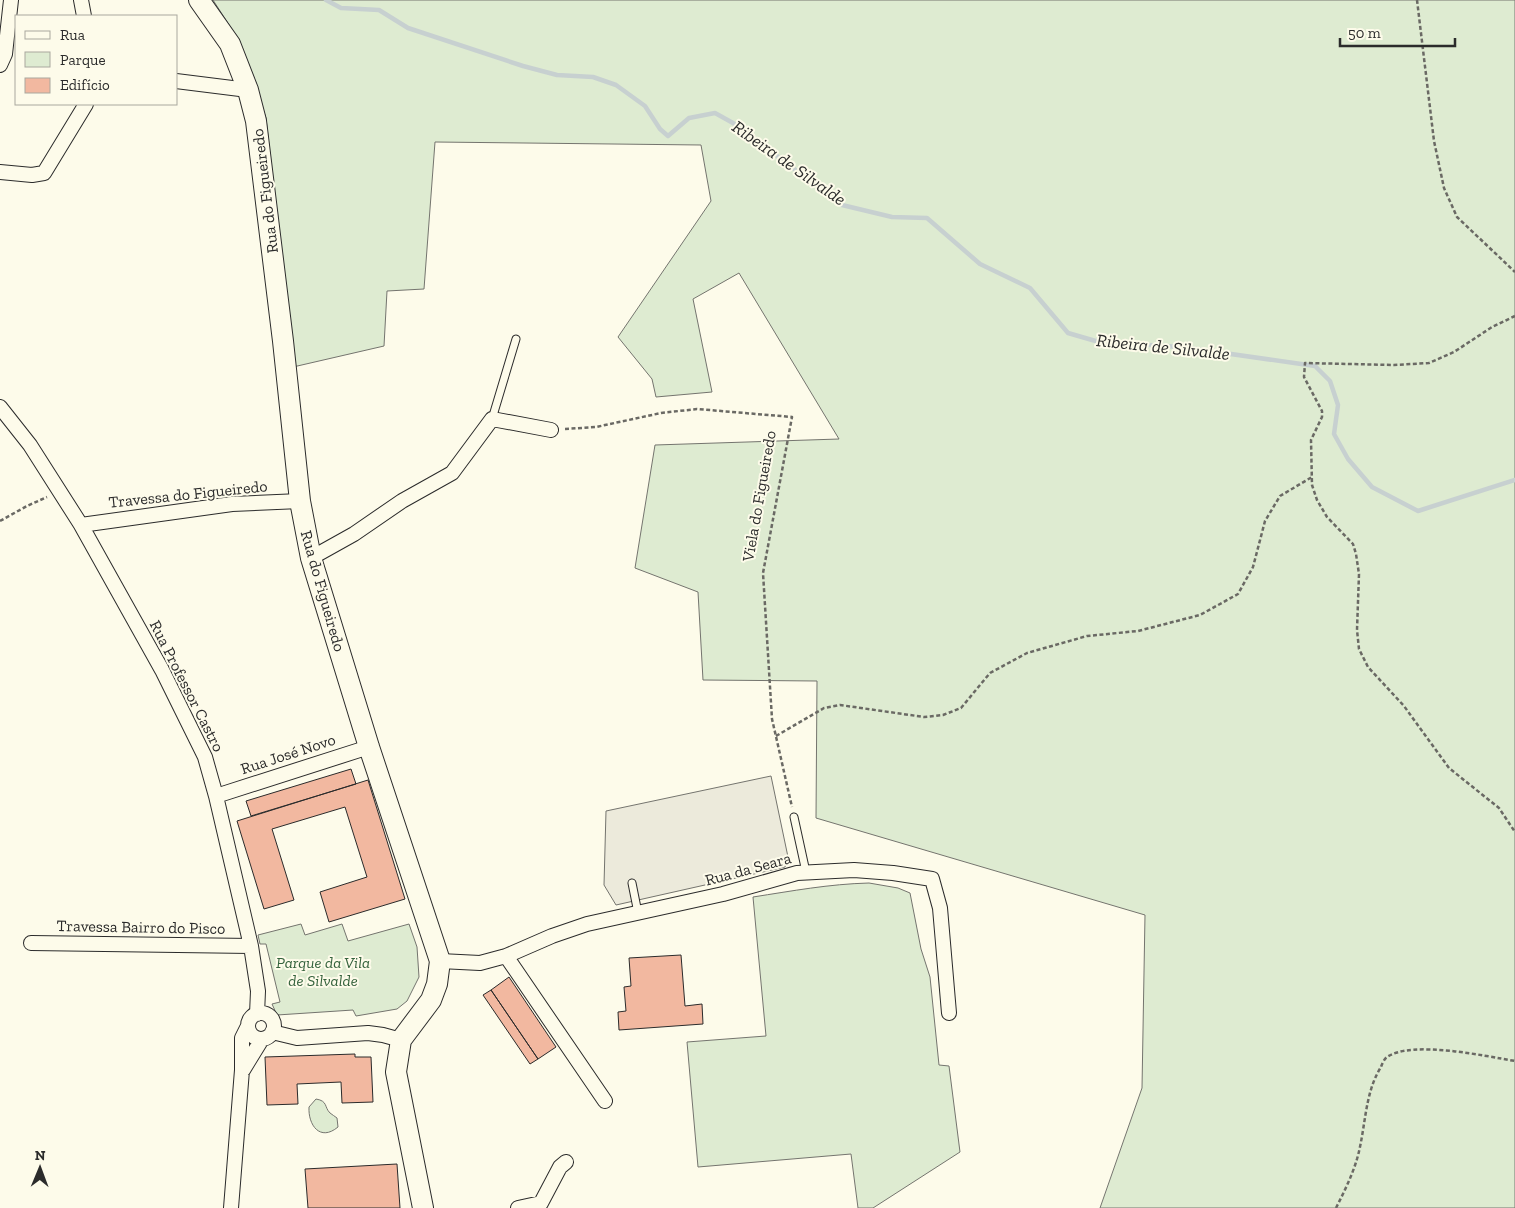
<svg xmlns="http://www.w3.org/2000/svg" width="1515" height="1208" font-family="'Zilla Slab',serif">
  <style>
    .green { fill: #deebd1; stroke: #74746e }
    .parking { fill: #eceadb; stroke: #74746e }
    .lines { fill: none; stroke-linecap: round; stroke-linejoin: round }
    .stream { stroke: #c7d0d0; stroke-width: 4.5 }
    .building { fill: #f2b8a0; stroke: #2b2b2b }
    .lane-casing { stroke: #2b2b2b; stroke-width: 9 }
    .street-casing { stroke: #2b2b2b; stroke-width: 16 }
    .secondary-casing { stroke: #2b2b2b; stroke-width: 22 }
    .path { stroke: #6a6964; stroke-width: 2.5; stroke-dasharray: 4 2.5; stroke-linecap: butt }
    .lane { stroke: #fdfbea; stroke-width: 7 }
    .street { stroke: #fdfbea; stroke-width: 14 }
    .secondary { stroke: #fdfbea; stroke-width: 20 }
    .labels { text-anchor: middle; dominant-baseline: central; stroke-width: 4; stroke-linejoin: round; paint-order: stroke }
    .street-label { font-size: 16px; fill: #2b2b2b; stroke: #fdfbea }
    .park-label { font-size: 16px; font-style: italic; fill: #34623c; stroke: #fdfbea }
    .water-label { font-size: 18px; font-style: italic; fill: #2b2b2b; stroke: #fdfbea }
  </style>
  <rect width="100%" height="100%" fill="#fdfbea"/>
  <path class="green" d="M213,0H1515V1208H1100L1142,1088L1145,915L816,818L817,681L703,680L698,592L635,568L655,445L839,439L739,273L693,299L712,392L656,397L652,379L618,337L711,201L701,145L435,142L424,289L387,291L384,346L293,367L266,118L240,42Z
    M869,883L898,888L910,893L921,949L930,977L939,1065L949,1066L960,1152L873,1208H858L851,1154L698,1167L687,1042L766,1036L753,897C792,891 829,884 869,883Z
    M301,924L305,935L342,924L348,941L409,924L417,947L419,977L407,1001L397,1009L356,1016L353,1010L277,1015L272,1004L280,1002L266,944H260L258,935Z
    M316,1099C328,1101 324,1107 330,1113C332,1115 335,1116 337,1118L338,1127C320,1142 308,1125 309,1107Z"/>
  <path class="parking" d="M771,776L788,857L785,867L616,905L604,885L606,811Z"/>
  <g class="lines">
    <path class="stream" d="M326,0L341,8L379,10L408,28L523,66L557,75L593,77L616,85L645,106L660,129L668,136L689,118L715,113L733,123L842,205L892,217L927,218L980,264L1030,288L1068,333L1099,342L1182,347L1315,366L1330,381L1338,405L1334,434L1348,459L1372,487L1418,511L1515,480"/>
  </g>
  <path class="building" d="M351,769L356,784L251,816L246,801Z
    M368,780L405,899L329,922L320,892L367,877L345,807L272,829L294,900L264,909L237,821Z
    M681,955L685,1006L702,1004L703,1024L619,1030L618,1012L626,1011L624,987L631,986L629,958Z
    M509,977L556,1047L538,1059L491,990Z
    M491,990L538,1059L530,1064L483,995Z
    M355,1054V1057H371L373,1102L342,1103L341,1082L297,1084L298,1104L267,1105L265,1057Z
    M397,1164L400,1208H308L305,1169Z"/>
  <g class="lines">
    <defs>
      <path id="lane" d="M492,419L516,339
        M794,817L806,872
        M632,883L638,913"/>
      <path id="street" d="M81,0L84,16
        M0,65L5,54L11,0
        M176,81L248,90
        M0,172L32,175L44,173L86,104
        M0,407L30,445L81,525L162,670L205,757L216,796L251,946L258,991L257,1014
        M81,525L232,504L300,501
        M311,558L354,534L402,501L452,473L492,419L551,430
        M216,796L369,747
        M31,943L251,946
        M506,956L605,1101
        M440,961L480,963L506,956L552,936L587,924L723,894L797,873L854,870L893,873L932,879L940,908L949,1013
        M248 1026a13 13 0 1 1 26 0a13 13 0 1 1-26 0Z
        M272,1032L297,1038L368,1033L383,1035L401,1040
        M243,1070L262,1039
        M231,1208L242,1070V1038L248,1026
        M518,1208L541,1203L560,1167L566,1162"/>
      <path id="secondary" d="M199,0L230,44L248,90L256,121L283,341L300,501L311,558L369,747L440,961L437,984L431,1000L401,1040L396,1072L423,1208"/>
    </defs>
    <use href="#lane" class="lane-casing"/>
    <use href="#street" class="street-casing"/>
    <use href="#secondary" class="secondary-casing"/>
    <path class="path" d="M1417,0L1434,141L1444,188L1457,217L1515,272
      M1515,316L1492,327L1454,352L1429,363L1394,365L1305,363L1304,377L1322,411V417L1311,440L1312,485L1317,500L1327,517L1353,544L1356,554L1359,574L1357,630L1359,649L1368,667L1404,706L1449,768L1499,808L1515,832
      M565,429L596,427L661,413L697,409L792,417L763,573L772,719L792,807
      M0,521L27,506L47,497
      M776,736L824,708L840,705L924,717L943,715L961,708L990,673L1027,653L1087,636L1138,631L1200,615L1238,594L1253,567L1265,521L1280,496L1312,477
      M1336,1208C1344,1192 1352,1176 1357,1159C1366,1128 1364,1094 1381,1067C1382,1064 1384,1059 1387,1057C1412,1040 1485,1056 1515,1061"/>
    <use href="#lane" class="lane"/>
    <use href="#street" class="street"/>
    <use href="#secondary" class="secondary"/>
  </g>
  <g class="labels">
    <g class="street-label">
      <text transform="translate(265 191) rotate(-97)">Rua do Figueiredo</text>
      <text transform="translate(188 494) rotate(-6)">Travessa do Figueiredo</text>
      <text transform="translate(759 496) rotate(-80)">Viela do Figueiredo</text>
      <text transform="translate(323 591) rotate(74)">Rua do Figueiredo</text>
      <text transform="translate(187 686) rotate(63)">Rua Professor Castro</text>
      <text transform="translate(288 754) rotate(-18)">Rua José Novo</text>
      <text transform="translate(748 869) rotate(-15)">Rua da Seara</text>
      <text transform="translate(141 927) rotate(1)">Travessa Bairro do Pisco</text>
    </g>
    <g class="park-label">
      <text x="323" y="962">Parque da Vila<tspan x="323" dy="18">de Silvalde</tspan></text>
    </g>
    <g class="water-label">
      <text transform="translate(789 163) rotate(35)">Ribeira de Silvalde</text>
      <text transform="translate(1163 347) rotate(6)">Ribeira de Silvalde</text>
    </g>
  </g>
  <rect x="15" y="15" width="162" height="90" fill="#fdfbea" stroke="#a9a89e"/>
  <rect x="25" y="31" width="25" height="8" fill="#fdfbea" stroke="#a9a89e"/>
  <text x="60" y="40" font-size="15" fill="#2b2b2b">Rua</text>
  <rect x="25" y="52" width="25" height="15" fill="#deebd1" stroke="#a9a89e"/>
  <text x="60" y="65" font-size="15" fill="#2b2b2b">Parque</text>
  <rect x="25" y="78" width="25" height="15" fill="#f2b8a0" stroke="#a9a89e"/>
  <text x="60" y="90" font-size="15" fill="#2b2b2b">Edifício</text>
  <g transform="translate(40 1168) rotate(1)" stroke="#fdfbea" stroke-width="4" paint-order="stroke">
  <path d="M0-4L9 19L0 12L-9 19Z" fill="#2b2b2b"/>
  <text y="-8" font-size="14" font-weight="bold" text-anchor="middle" fill="#2b2b2b">N</text>
  </g>
  <path d="M1340 38v8h115v-8" fill="none" stroke="#2b2b2b" stroke-width="2.5"/>
  <text x="1348" y="38" font-size="15" fill="#2b2b2b" stroke="#fdfbea" stroke-width="4" paint-order="stroke">50 m</text>
</svg>
